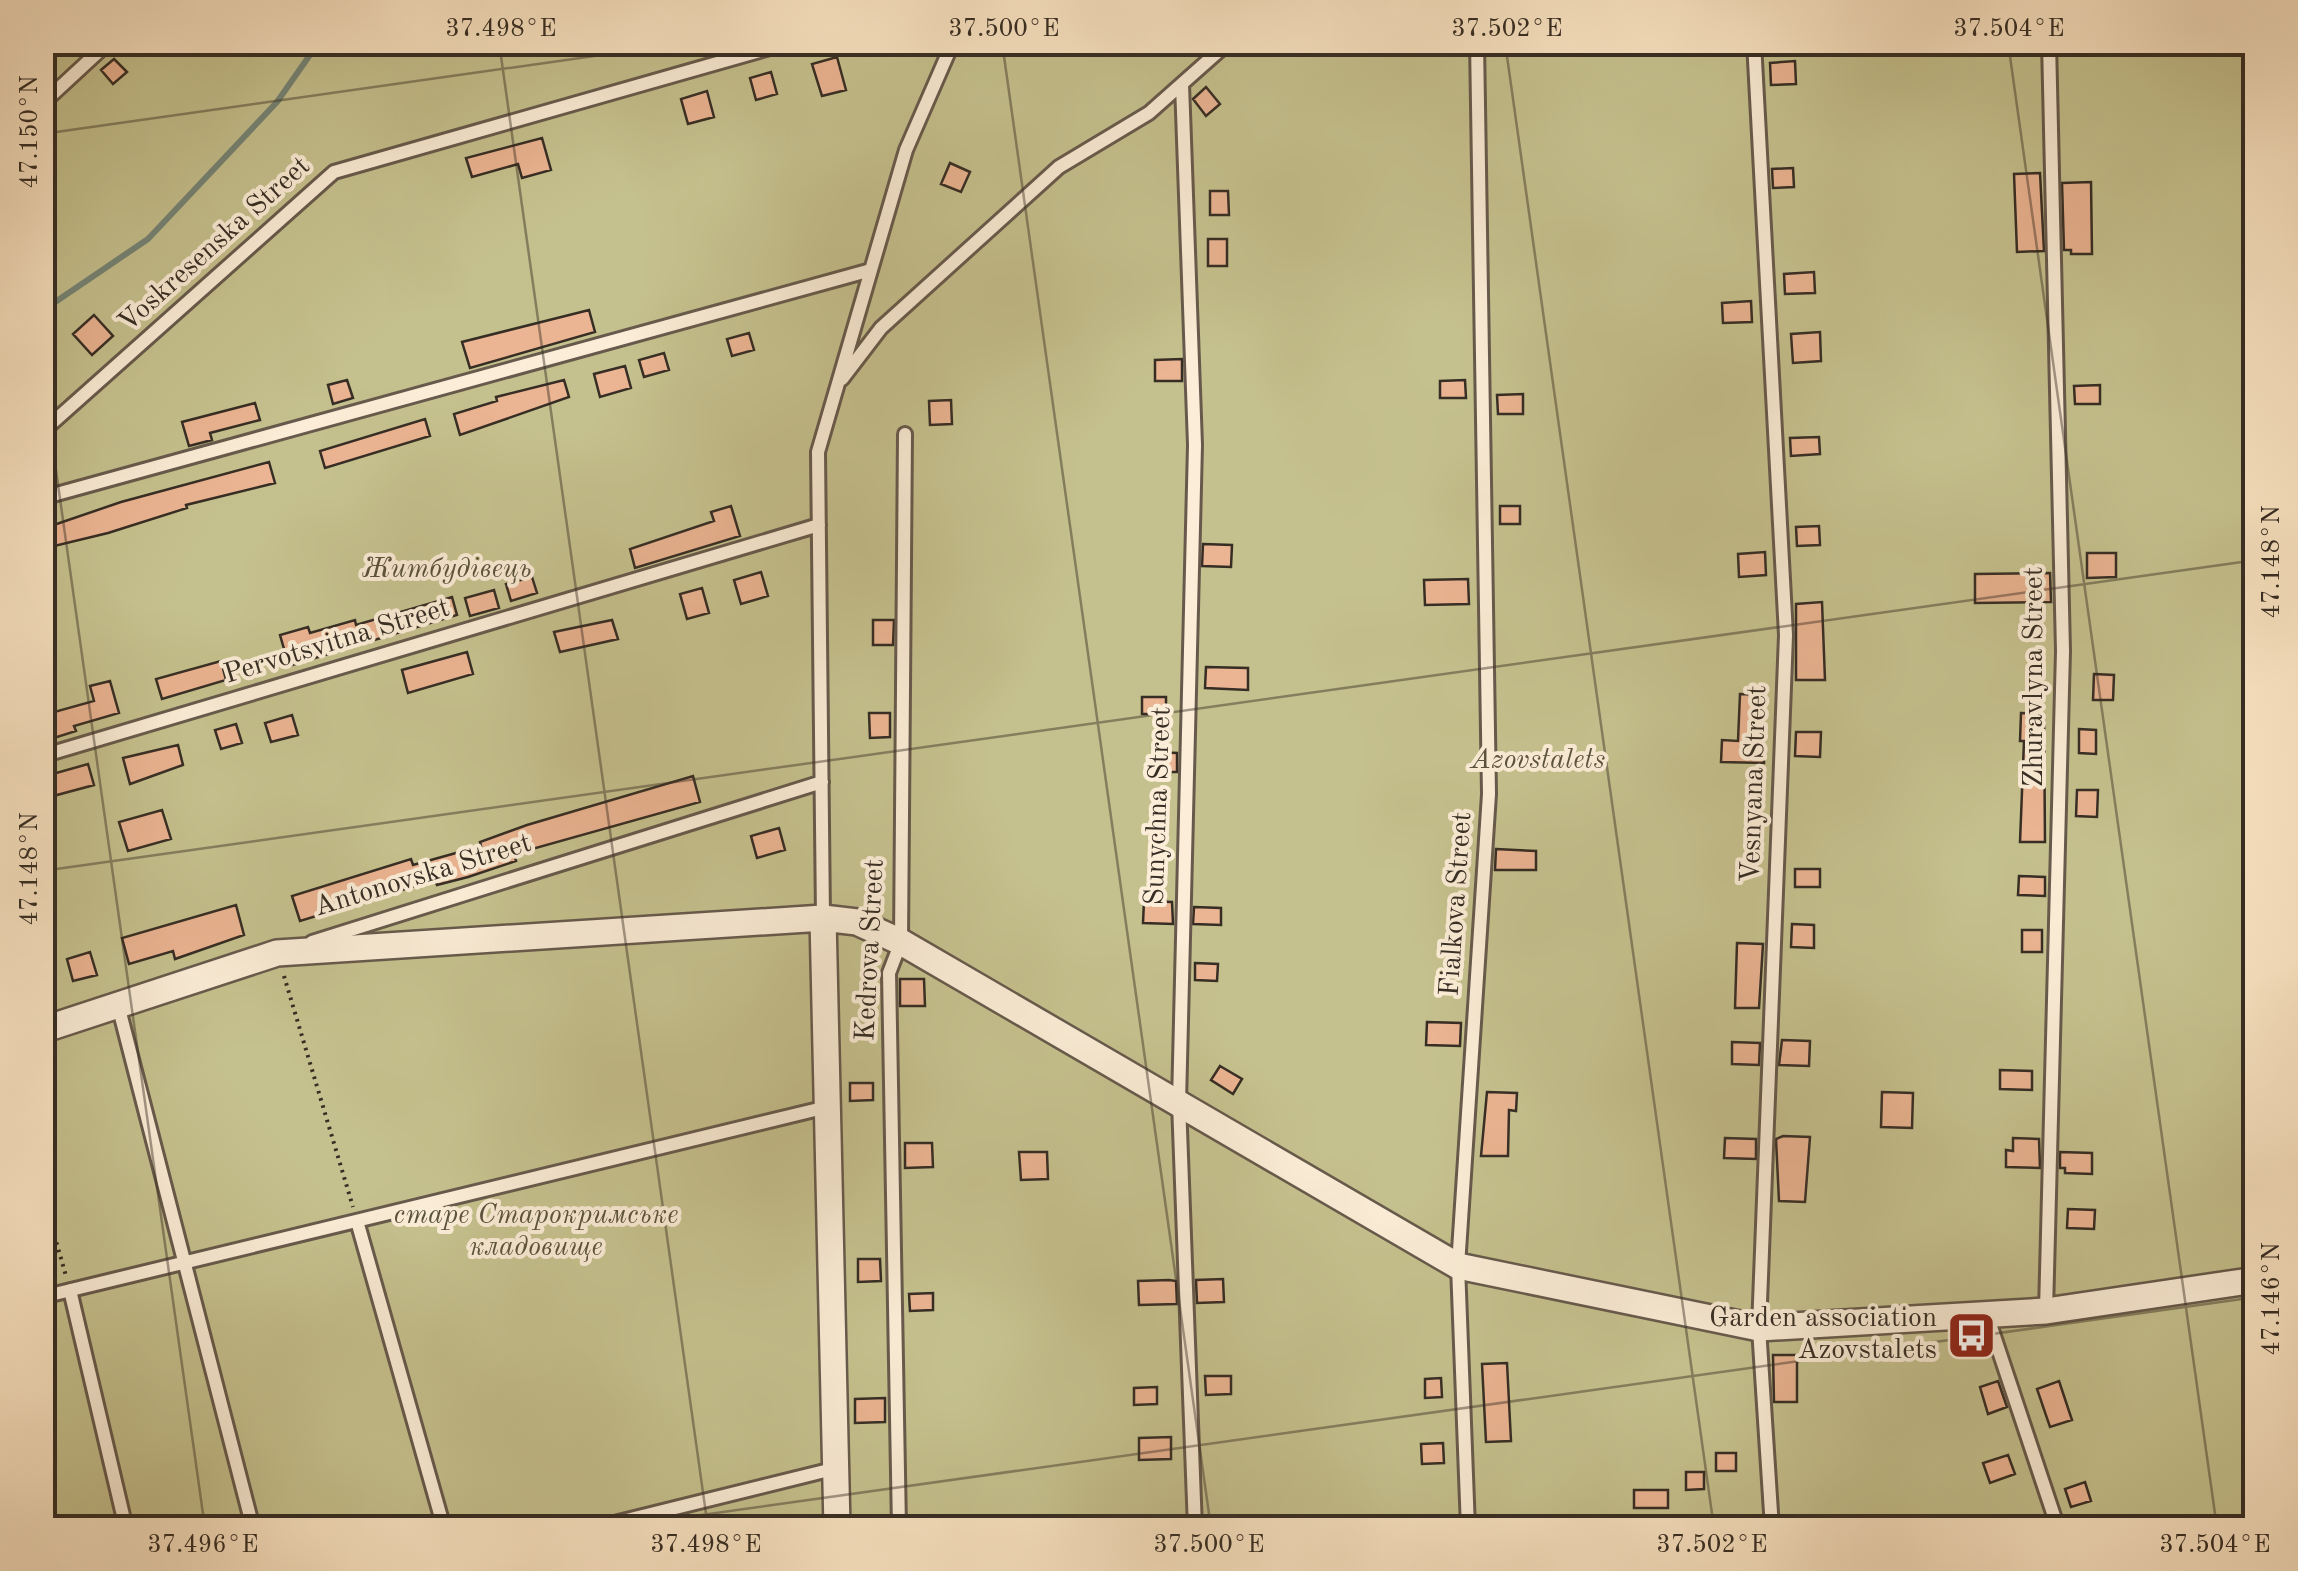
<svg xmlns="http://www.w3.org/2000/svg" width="2298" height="1571" font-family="'Old Standard TT',serif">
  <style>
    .green { fill: #c5c18e; stroke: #7e7759; stroke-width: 2.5 }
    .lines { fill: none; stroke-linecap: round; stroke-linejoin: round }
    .stream { stroke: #758576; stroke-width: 6 }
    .building { fill: #ebb492; stroke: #362d24; stroke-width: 2.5 }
    .service-casing { stroke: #675a4c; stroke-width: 18 }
    .minor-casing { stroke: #675a4c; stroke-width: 30 }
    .path { stroke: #362d24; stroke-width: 4; stroke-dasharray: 2.5 5; stroke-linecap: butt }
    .service { stroke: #fbedd7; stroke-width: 12 }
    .minor { stroke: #fbedd7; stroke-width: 25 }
    .ticks { fill: none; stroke: #362d24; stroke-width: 2.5; stroke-opacity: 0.45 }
    .labels { text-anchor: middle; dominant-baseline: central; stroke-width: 8; stroke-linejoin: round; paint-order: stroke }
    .street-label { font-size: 28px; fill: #362d24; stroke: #fbedd7 }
    .park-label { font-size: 28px; font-style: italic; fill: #5a523e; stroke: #fbedd7 }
    .poi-label { font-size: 28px; fill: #362d24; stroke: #fbedd7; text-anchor: end }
    .neatline { fill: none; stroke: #362d24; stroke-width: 4 }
    .ticks-label { font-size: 25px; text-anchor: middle; fill: #362d24 }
  </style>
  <rect width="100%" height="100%" fill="#f9e3c2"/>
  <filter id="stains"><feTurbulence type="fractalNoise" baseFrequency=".002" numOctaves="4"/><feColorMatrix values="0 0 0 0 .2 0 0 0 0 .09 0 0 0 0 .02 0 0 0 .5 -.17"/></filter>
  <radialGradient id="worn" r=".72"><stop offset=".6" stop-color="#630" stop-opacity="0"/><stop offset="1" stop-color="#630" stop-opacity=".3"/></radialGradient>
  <path class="green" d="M42,43H2255V1528H43Z"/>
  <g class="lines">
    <path class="stream" d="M42,311L148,239L277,102L319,42"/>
  </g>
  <path class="building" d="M837,57L846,90L822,96L812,64Z
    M114,59L127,72L113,84L101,70Z
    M1795,61L1796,84L1771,85L1770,63Z
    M771,72L777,94L756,100L750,78Z
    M1206,87L1220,104L1206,116L1193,99Z
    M707,91L714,117L688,124L681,99Z
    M542,138L551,170L522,178L518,164L472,177L466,158Z
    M950,163L970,172L961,192L941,184Z
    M1793,168L1794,187L1773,188L1772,169Z
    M2040,173L2044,251L2017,252L2014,174Z
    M2091,182L2092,254H2071V250H2064L2062,183Z
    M1210,191H1228L1229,215H1210Z
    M1208,239H1227V266H1208Z
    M1814,272L1815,293L1785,294L1784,274Z
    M1751,301L1752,322L1723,323L1722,303Z
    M589,310L595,332L470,368L462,342Z
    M94,315L113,336L92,355L73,334Z
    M1820,332L1821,361L1793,363L1791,334Z
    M749,333L754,350L732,356L727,339Z
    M664,353L669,370L644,377L639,360Z
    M1182,359V381H1155V360Z
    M625,366L631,388L600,397L594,374Z
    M347,380L353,398L333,404L328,385Z
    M564,380L569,397L460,435L454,414L497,401L496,397Z
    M1465,380L1466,398H1440V381Z
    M2100,385V404H2075L2074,386Z
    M1523,394V414H1498L1497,395Z
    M951,400L952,424L930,425L929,401Z
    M255,403L260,420L210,433L212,440L189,446L182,422Z
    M425,419L430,436L325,468L320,451Z
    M1819,437L1820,454L1791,456L1790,438Z
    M269,462L275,483L186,505L187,508L108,533L42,549V529L121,502Z
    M731,506L740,536L635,568L630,549L714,521L711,512Z
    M1500,506H1520V524H1500Z
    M1819,526L1820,545L1797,546L1796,527Z
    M1203,544L1232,545L1231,567L1202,566Z
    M1765,552L1766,575L1739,577L1738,554Z
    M2087,553H2116V577L2087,578Z
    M761,572L768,596L741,604L734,580Z
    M2050,573L2051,602L1975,603V574Z
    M532,577L537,593L511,601L506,584Z
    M1468,579L1469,604L1425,605L1424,580Z
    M702,588L709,613L687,619L680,594Z
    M494,590L499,608L470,616L465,598Z
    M452,597L457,615L289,666L280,635L308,627L310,633L355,620L356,625Z
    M1822,602L1825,680H1796V604Z
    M612,620L618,639L560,652L554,632Z
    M873,620H894L893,645H873Z
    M467,652L473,674L408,693L402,670Z
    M221,661L226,680L162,699L156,679Z
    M1206,667L1248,668V690L1205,688Z
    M2094,674L2114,675L2113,700H2093Z
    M110,681L119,713L74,726L76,731L54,738L47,714L94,701L90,686Z
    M1740,694L1762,695L1764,763L1721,762L1722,740L1738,741Z
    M1142,697H1166V714H1142Z
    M869,713H890V737L870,738Z
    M2021,713L2044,714L2045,842H2020L2024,741H2020Z
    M292,715L298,735L271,742L265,723Z
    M236,724L242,743L221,749L215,730Z
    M2079,729L2096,730V754L2079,753Z
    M1796,732H1821L1820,757L1795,756Z
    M178,745L183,765L130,784L123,758Z
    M1155,752L1177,753V772H1154Z
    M88,764L94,785L42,799V777Z
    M693,776L700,802L514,854L516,861L468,877L437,885L435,880L300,921L292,896L411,859L413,865L481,846L480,842L527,825Z
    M2077,790H2098L2097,817L2076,816Z
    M162,810L171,839L128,851L119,822Z
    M779,828L785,850L757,858L751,836Z
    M1496,849L1536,851V870H1495Z
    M1795,869H1820V887H1795Z
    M2019,876L2045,877V896L2018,895Z
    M1144,901L1172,902L1173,924L1143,923Z
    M236,905L244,935L175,959L173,951L129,964L122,938Z
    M1194,907L1221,908V925L1193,924Z
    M1792,924L1814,925V948L1791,947Z
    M2022,930H2042V952H2022Z
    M1737,943L1763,944L1759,1008H1735Z
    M90,952L97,975L73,981L67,959Z
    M1195,963L1218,964L1217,981L1195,980Z
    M900,979H924L925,1006H900Z
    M1427,1022L1461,1023L1460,1046L1426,1045Z
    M1782,1040L1810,1041L1809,1066L1779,1065Z
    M1732,1042L1760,1043L1759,1065L1732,1064Z
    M1220,1066L1242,1079L1233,1094L1211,1080Z
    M2000,1070L2032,1071V1090L2000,1089Z
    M850,1083H873V1100L850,1101Z
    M1487,1092L1517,1093L1516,1111L1509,1110L1508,1156H1481Z
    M1882,1092L1913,1093L1912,1128L1881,1127Z
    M1783,1136L1810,1137L1805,1202L1779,1201L1776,1139Z
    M1725,1138L1756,1139V1159L1724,1158Z
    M2013,1138L2039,1139L2040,1168L2006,1167V1150L2013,1151Z
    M905,1143H932L933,1167L905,1168Z
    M1019,1152H1047L1048,1179L1021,1180Z
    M2060,1152L2092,1153V1174L2065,1173V1168H2060Z
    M2068,1209L2095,1210L2094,1229L2067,1228Z
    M858,1259H880L881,1281L858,1282Z
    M1223,1279L1224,1302L1197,1303L1196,1280Z
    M1169,1280L1176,1281L1177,1304L1139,1305L1138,1281Z
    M933,1293V1310L910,1311L909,1294Z
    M1773,1355H1797V1402H1774Z
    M1507,1363L1511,1441L1486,1442L1482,1364Z
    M1205,1376H1231V1394L1206,1395Z
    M1441,1378L1442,1397L1425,1398V1379Z
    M1998,1381L2007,1407L1988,1414L1980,1387Z
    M2059,1381L2072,1420L2050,1427L2037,1389Z
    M1157,1387V1404L1134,1405V1388Z
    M885,1398V1422L855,1423V1399Z
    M1171,1437V1459L1139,1460V1438Z
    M1443,1443L1444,1463L1422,1464L1421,1444Z
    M1716,1453H1736V1471H1716Z
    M2008,1455L2015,1474L1990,1483L1983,1463Z
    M1686,1472H1704V1489L1686,1490Z
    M2085,1482L2091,1501L2071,1507L2065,1489Z
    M1634,1490H1668V1508H1634Z"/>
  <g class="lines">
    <defs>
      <path id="service" d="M1754,42L1786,635L1759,1328L1772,1528
        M1182,84L1195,445L1179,1103L1195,1528
        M42,104L109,42
        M842,379L881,328L1059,167L1149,113L1229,42
        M42,432L334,172L791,42
        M42,498L871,270
        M42,756L819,525
        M823,918L818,452L906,150L953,42
        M312,942L822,782
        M118,1005L253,1528
        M357,1221L444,1528
        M70,1290L126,1528
        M42,1297L827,1107
        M2046,1311L2063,651L2049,42
        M1987,1315L2058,1528
        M594,1528L837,1468
        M899,1528L889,973L901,942L905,434
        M1468,1528L1458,1266L1489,794L1477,42"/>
      <path id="minor" d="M823,918L837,1528
        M42,1030L277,953L823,918L857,922L901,942L1458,1266L1759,1328L2046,1311L2256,1280"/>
    </defs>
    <use href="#service" class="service-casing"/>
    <use href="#minor" class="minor-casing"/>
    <path class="path" d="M284,976L353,1207
      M42,1192L66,1276"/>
    <use href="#service" class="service"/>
    <use href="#minor" class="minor"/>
  </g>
  <path class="ticks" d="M499,42L708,1528M1002,42L1211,1528M1505,42L1714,1528M2008,42L2217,1528M42,134L693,42M42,371L205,1528M42,871L2256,560M609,1528L2256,1297"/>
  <defs>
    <symbol id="bus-square" viewBox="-11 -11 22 22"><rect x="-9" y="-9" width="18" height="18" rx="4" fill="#8f2418" stroke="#fbedd7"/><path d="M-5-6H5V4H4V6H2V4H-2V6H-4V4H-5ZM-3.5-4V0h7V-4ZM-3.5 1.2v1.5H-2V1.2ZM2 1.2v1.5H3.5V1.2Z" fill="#fff"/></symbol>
  </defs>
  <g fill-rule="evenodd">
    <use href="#bus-square" x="1944" y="1308" width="55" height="55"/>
  </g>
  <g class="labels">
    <g class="street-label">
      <text transform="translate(215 245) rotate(-42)">Voskresenska Street</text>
      <text transform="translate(337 642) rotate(-17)">Pervotsvitna Street</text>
      <text transform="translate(2035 677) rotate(-90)">Zhuravlyna Street</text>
      <text transform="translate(1755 784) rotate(-88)">Vesnyana Street</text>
      <text transform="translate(1159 806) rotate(-88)">Sunychna Street</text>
      <text transform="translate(423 876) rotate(-17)">Antonovska Street</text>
      <text transform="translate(1457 904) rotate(-86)">Fialkova Street</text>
      <text transform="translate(871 950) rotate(-87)">Kedrova Street</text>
    </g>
    <g class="park-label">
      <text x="447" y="570">Житбудівець</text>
      <text x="1538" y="761">Azovstalets</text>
      <text x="536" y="1216">старе Старокримське<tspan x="536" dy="32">кладовище</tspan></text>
    </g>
    <g class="poi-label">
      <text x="1937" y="1319">Garden association<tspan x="1937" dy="32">Azovstalets</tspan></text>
    </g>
  </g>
  <rect width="2298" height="1571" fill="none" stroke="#f9e3c2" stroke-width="110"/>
  <rect x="55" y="55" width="2188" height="1461" class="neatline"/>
  <g class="ticks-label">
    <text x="501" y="36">37.498°E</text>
    <text x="1004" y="36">37.500°E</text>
    <text x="1507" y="36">37.502°E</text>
    <text x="2009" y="36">37.504°E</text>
    <text transform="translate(28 132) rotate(-90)" y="9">47.150°N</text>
    <text transform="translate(2270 562) rotate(-90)" y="9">47.148°N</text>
    <text transform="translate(28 869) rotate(-90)" y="9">47.148°N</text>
    <text transform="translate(2270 1299) rotate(-90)" y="9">47.146°N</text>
    <text x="203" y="1552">37.496°E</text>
    <text x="706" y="1552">37.498°E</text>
    <text x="1209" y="1552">37.500°E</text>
    <text x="1712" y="1552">37.502°E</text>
    <text x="2215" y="1552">37.504°E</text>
  </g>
  <rect width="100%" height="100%" filter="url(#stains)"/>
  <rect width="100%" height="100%" fill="url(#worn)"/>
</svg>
